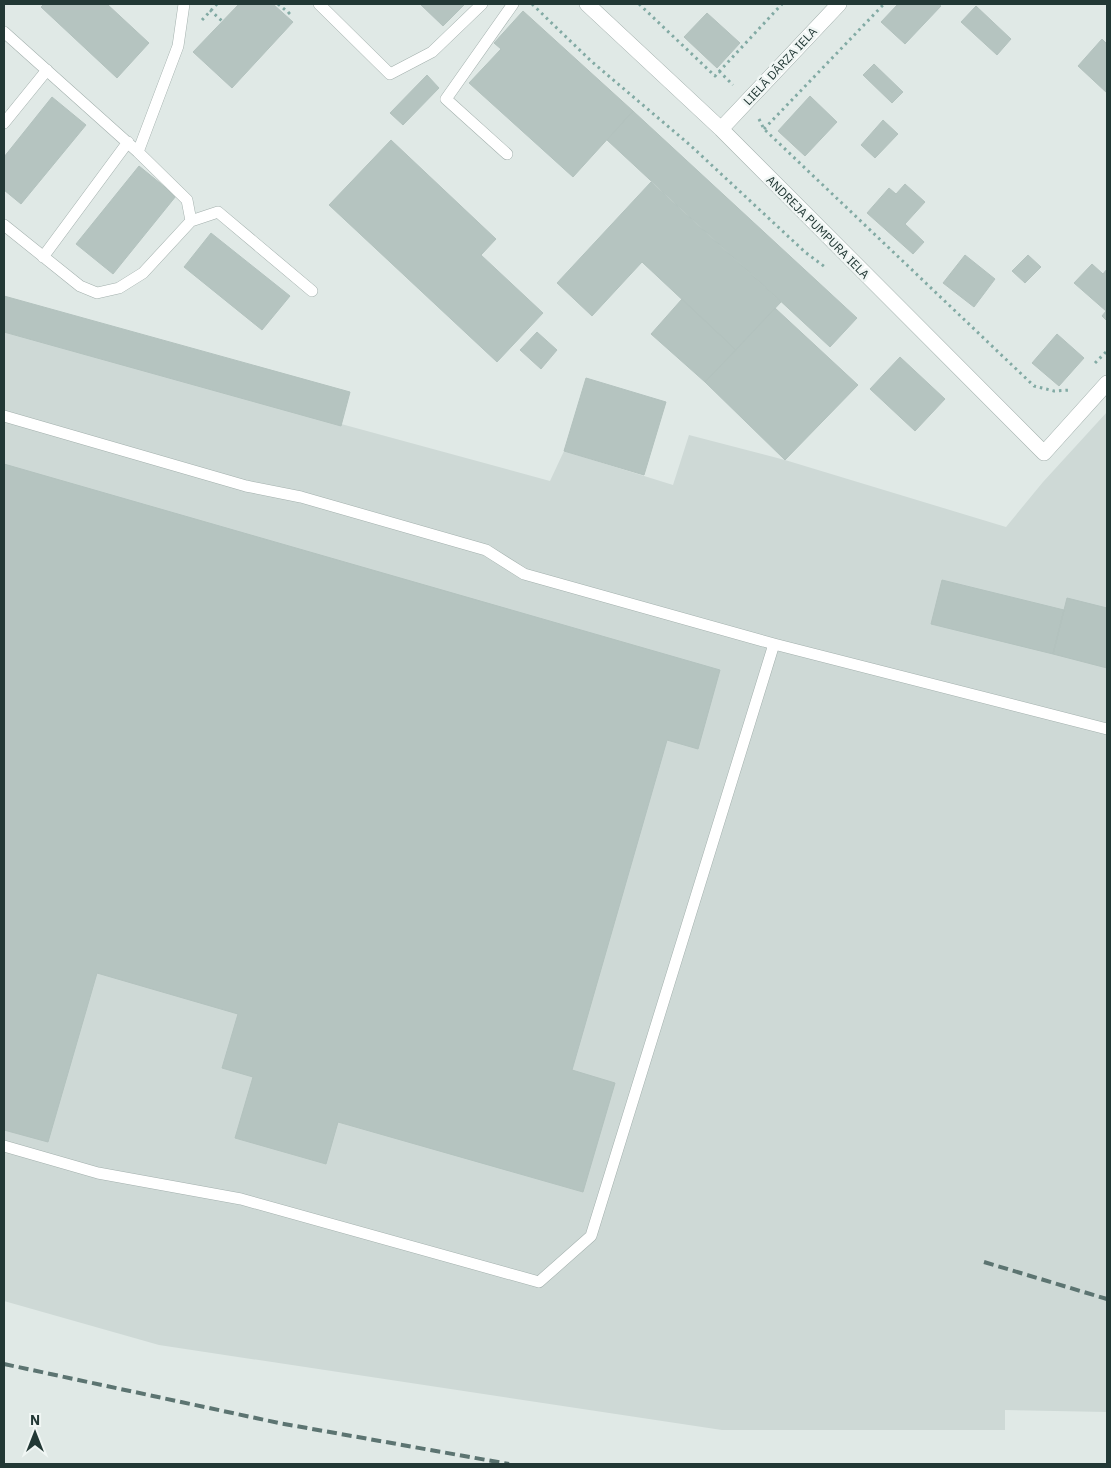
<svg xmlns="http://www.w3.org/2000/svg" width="1111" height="1468" font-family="'IBM Plex Sans',sans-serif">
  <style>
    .built { fill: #ced9d6 }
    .building { fill: #b5c4c0; stroke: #b3c2be }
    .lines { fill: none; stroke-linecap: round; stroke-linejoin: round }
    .service-casing { stroke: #a3b0ad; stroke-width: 12 }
    .minor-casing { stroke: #a3b0ad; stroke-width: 16 }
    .path { stroke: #82aaa4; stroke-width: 3; stroke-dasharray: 2.5 4; stroke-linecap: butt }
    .service { stroke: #fff; stroke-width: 11 }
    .minor { stroke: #fff; stroke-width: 15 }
    .rail { stroke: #5c7471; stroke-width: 4; stroke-dasharray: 10 5; stroke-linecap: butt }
    .labels { text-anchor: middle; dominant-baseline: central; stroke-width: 5; stroke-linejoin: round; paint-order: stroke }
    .street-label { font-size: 12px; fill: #223835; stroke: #f0f6f4 }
  </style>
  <rect width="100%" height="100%" fill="#e0e9e6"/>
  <path class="built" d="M4,332L550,481L564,451L673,485L689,435L785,460L1006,527L1043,482L1107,412V1412L1005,1410V1430H722L159,1345L4,1301Z"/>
  <path class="building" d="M44,4H107L149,43L117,78L41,7Z
    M239,4H273L293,22L232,88L193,52Z
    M420,4H465L443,26Z
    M898,4H938L941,6L905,44L881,22Z
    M976,6L1011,39L997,55L961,22Z
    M523,11L633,111L573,177L469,83L501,49L494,43Z
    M707,13L740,43L717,68L684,37Z
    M1102,39L1107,44V93L1078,66Z
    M874,64L903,92L892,103L863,75Z
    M427,75L439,88L403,125L390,113Z
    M810,96L837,122L805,156L778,131Z
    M52,97L86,125L21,204L4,190V157Z
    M633,111L857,318L830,347L607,140Z
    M883,120L898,134L875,158L861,145Z
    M391,140L496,239L481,255L543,313L497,362L329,205Z
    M139,166L176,196L113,274L76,244Z
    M651,182L781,302L736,350L642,262L592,316L557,283Z
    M905,184L925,202L905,224L924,242L913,254L867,213L889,188L896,194Z
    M211,233L290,296L262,330L184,267Z
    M965,255L995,279L974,307L943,283Z
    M1028,255L1041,267L1025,283L1012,271Z
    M1092,264L1103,274L1107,269V321L1102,316L1106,311L1074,283Z
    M4,296L350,392L341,426L4,332Z
    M682,299L736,350L705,382L651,334Z
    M775,308L858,385L785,460L705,382Z
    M537,332L557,350L541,369L520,350Z
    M1057,334L1084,358L1059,386L1032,363Z
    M900,357L945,399L915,431L870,389Z
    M586,378L666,402L644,475L564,451Z
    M4,464L720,670L698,749L667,740L572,1070L615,1083L583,1192L338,1122L326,1164L235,1138L253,1077L222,1068L238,1014L97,973L48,1142L4,1130Z
    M942,580L1064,610L1053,654L931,624Z
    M1067,598L1107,608V668L1053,654Z"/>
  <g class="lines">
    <defs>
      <path id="service" d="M319,4L390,74L432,52L482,4
        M4,32L138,152L178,46L184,4
        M4,123L47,70
        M507,154L446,99L513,4
        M191,221L218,212L312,291
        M4,225L80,286L97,293L119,288L143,273L191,221L187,200L138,152
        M43,257L128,142
        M4,416L246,486L301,497L486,550L524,574L774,644L1107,729
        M4,1146L98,1173L241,1199L539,1282L591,1236L774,644"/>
      <path id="minor" d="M587,4L721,129L1044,453L1107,383
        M721,129L839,4"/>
    </defs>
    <use href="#service" class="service-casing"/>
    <use href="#minor" class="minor-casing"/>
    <path class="path" d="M278,4L289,13L286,15
      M532,4L591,61L690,145L805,252L825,267
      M639,4L715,76L782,4
      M210,10L222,21
      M202,20L217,4
      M719,71L733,85
      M759,119L764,129L1034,386L1054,391L1071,390
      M764,129L884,4
      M1095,363L1107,351"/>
    <use href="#service" class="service"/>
    <use href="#minor" class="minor"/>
    <path class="rail" d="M984,1262L1107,1299
      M4,1364L279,1423L509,1464"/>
  </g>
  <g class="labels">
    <g class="street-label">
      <text transform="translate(780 66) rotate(-47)">LIELĀ DĀRZA IELA</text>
      <text transform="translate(818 227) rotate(45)">ANDREJA PUMPURA IELA</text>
    </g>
  </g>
  <rect width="1111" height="1468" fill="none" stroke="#223835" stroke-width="10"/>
  <g transform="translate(35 1433)" stroke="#f0f6f4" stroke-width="4" paint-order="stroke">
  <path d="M0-4L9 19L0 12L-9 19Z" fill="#223835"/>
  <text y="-8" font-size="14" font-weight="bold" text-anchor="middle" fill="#223835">N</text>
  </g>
</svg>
